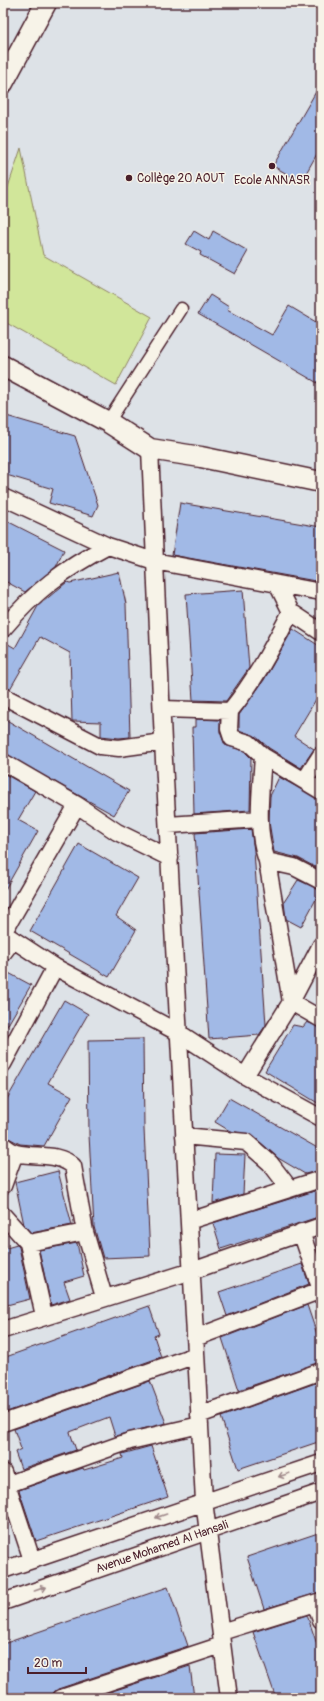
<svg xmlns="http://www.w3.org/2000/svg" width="324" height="1701" font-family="Pangolin,sans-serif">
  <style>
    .green { fill: #d1e69a; stroke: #8e8262 }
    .building { fill: #a1b9e6; stroke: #4a1f2b }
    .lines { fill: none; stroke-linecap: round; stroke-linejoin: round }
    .pedestrian-casing { stroke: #4a1f2b; stroke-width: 15 }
    .minor-casing { stroke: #4a1f2b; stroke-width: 19 }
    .tertiary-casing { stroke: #4a1f2b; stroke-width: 23 }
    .pedestrian { stroke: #f7f3e8; stroke-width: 12 }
    .minor { stroke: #f7f3e8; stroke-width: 16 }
    .tertiary { stroke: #f7f3e8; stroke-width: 20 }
    .oneway { stroke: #a0898a }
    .poi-dot { fill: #4a1f2b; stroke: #f7f3e8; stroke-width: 1.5 }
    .labels { text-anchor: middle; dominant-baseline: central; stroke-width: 3; stroke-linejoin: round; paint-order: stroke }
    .poi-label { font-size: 12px; fill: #4a1f2b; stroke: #f7f3e8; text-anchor: start }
    .street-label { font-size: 12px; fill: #4a1f2b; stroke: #f7f3e8 }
  </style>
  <rect width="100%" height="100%" fill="#dde2e7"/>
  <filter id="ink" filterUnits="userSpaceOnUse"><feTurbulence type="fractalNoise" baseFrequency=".025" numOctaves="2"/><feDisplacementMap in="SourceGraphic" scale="8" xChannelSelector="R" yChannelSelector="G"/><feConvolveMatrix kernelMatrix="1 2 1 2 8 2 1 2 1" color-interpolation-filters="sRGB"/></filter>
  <g filter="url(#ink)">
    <path class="green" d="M21,148L43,255L152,317L116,385L3,321V202Z"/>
    <path class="building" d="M321,83V147L301,182L273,166Z
      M194,231L209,240L213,231L248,251L235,274L200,255L201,252L186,244Z
      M210,295L229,307L227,310L272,335L289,306L321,325V385L198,314Z
      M3,415L75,436L98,505L93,516L49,503L53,489L3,474Z
      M180,503L321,527V582L172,555Z
      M3,519L64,550L56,567L25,592L3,580Z
      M119,572L126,604L130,737L119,738L101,736V722L72,721L70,653L40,637L10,689L3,687V641L15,648L38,606L67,582L70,583Z
      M243,590L249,668L226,701L193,700L186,594Z
      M293,629L321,647V691L294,736L314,749L301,768L269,748L255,736L239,730V715L264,680Z
      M3,718L129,791L114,815L3,753Z
      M195,719L220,720V732L225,745L244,751L251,758L250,810L194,814L192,727H195Z
      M3,773L35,791L18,820L38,831L3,893Z
      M279,777L321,800V870L298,858L274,852L269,822L270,796Z
      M251,829L254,851L266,1025L259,1035L209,1039L195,833Z
      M79,844L138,878L116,916L136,930L109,977L30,931Z
      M298,880L321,890L301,927L286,919L284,902Z
      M3,970L31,985L3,1033Z
      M64,1000L88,1014L48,1083L72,1096L44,1146L20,1144L3,1135V1106Z
      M307,1022L321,1028V1105L265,1071L293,1025L303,1027Z
      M143,1039L144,1129L150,1256L103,1258L94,1227L89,1135L88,1040Z
      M229,1098L321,1150V1170L305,1174L278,1158L252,1135L230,1131L215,1122Z
      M215,1154L245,1155L243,1194L213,1203Z
      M58,1171L72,1225L31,1233L24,1225L15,1182Z
      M321,1189V1216L221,1249L213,1223Z
      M77,1243L84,1276L64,1282L70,1299L51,1305L39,1250Z
      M17,1245L19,1247L30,1299L3,1306V1249Z
      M302,1264L309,1284L227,1316L219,1292Z
      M307,1305L321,1346V1362L239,1390L222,1338Z
      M149,1306L159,1334L154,1336L161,1357L7,1412L3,1401V1358Z
      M150,1381L166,1423L115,1436L109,1417L70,1432L76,1450L21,1469L15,1452L21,1449L14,1429Z
      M321,1381V1441L238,1469L221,1417Z
      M151,1446L168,1497L36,1541L19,1490L83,1468L84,1470L123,1458L122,1454Z
      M321,1532V1592L264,1609L247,1557Z
      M168,1587L188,1646L58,1689L54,1692L52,1698H3V1644Z
      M307,1615L321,1656V1698H276L253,1632Z
      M190,1666L194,1698H91Z"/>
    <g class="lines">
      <defs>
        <path id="pedestrian" d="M108,422L181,309"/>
        <path id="minor" d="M150,449L163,742L204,1501L229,1698
          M3,497L108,546L154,561L321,592
          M277,584L291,612
          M3,629C35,591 64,569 108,546
          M3,696L100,746L119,748L163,742
          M162,709L230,711C255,681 273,646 291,612L321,632
          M230,711L229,729L232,738L249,743L263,756
          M3,762L77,805L117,832L170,858
          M305,780L321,755
          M168,825L259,819
          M267,861L294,867L321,881
          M3,933L55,967L179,1033L245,1076L321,1118
          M3,933L77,805
          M321,945L291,1002L321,1019
          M3,953L13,940
          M3,1064L55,967
          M245,1076L291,1002L267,861C255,827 261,791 263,756L321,791
          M184,1136L246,1142L270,1163L290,1189
          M3,1145C7,1148 12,1152 16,1153C35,1158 58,1152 73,1166L85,1232L104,1297
          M3,1186L15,1153
          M3,1215L28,1243L85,1232
          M189,1221L321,1179
          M301,1232L321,1290
          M28,1243L44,1316
          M3,1330L192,1271L321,1226
          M195,1338L321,1290
          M199,1415L321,1371
          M3,1423L196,1355
          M3,1472L32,1560
          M3,1486L130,1441L200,1425
          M3,1570L321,1463
          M3,1602L321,1492
          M315,1603L321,1620
          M221,1632L321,1601
          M61,1698L222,1645"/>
        <path id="tertiary" d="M3,83L46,3
          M3,366L108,422L150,449L201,457L321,482"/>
      </defs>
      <use href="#pedestrian" class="pedestrian-casing"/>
      <use href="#minor" class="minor-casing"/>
      <use href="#tertiary" class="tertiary-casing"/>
      <use href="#pedestrian" class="pedestrian"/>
      <use href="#minor" class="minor"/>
      <use href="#tertiary" class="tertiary"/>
    </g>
    <defs><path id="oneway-shaft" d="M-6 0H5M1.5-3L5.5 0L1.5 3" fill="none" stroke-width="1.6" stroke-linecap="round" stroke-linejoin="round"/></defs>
    <g class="oneway">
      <use href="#oneway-shaft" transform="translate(284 1475) rotate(162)"/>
      <use href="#oneway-shaft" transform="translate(161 1516) rotate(161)"/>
      <use href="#oneway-shaft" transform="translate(40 1589) rotate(-19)"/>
    </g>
  </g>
  <g class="poi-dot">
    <circle cx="272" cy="166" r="4"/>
    <circle cx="129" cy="178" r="4"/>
  </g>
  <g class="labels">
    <g class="poi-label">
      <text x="137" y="178">Collège 20 AOUT</text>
      <text x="272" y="180" text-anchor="middle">Ecole ANNASR</text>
    </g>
    <g class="street-label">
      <text transform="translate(162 1547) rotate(-19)">Avenue Mohamed Al Hansali</text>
    </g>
  </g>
  <rect width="324" height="1701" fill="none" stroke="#f7f3e8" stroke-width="16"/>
  <rect x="8" y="8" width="308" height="1685" fill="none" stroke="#4a1f2b" stroke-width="1.5" filter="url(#ink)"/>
  <path d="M28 1667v6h58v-6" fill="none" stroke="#4a1f2b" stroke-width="2"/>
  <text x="34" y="1667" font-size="12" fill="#4a1f2b" stroke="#f7f3e8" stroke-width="3" paint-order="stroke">20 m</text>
</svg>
